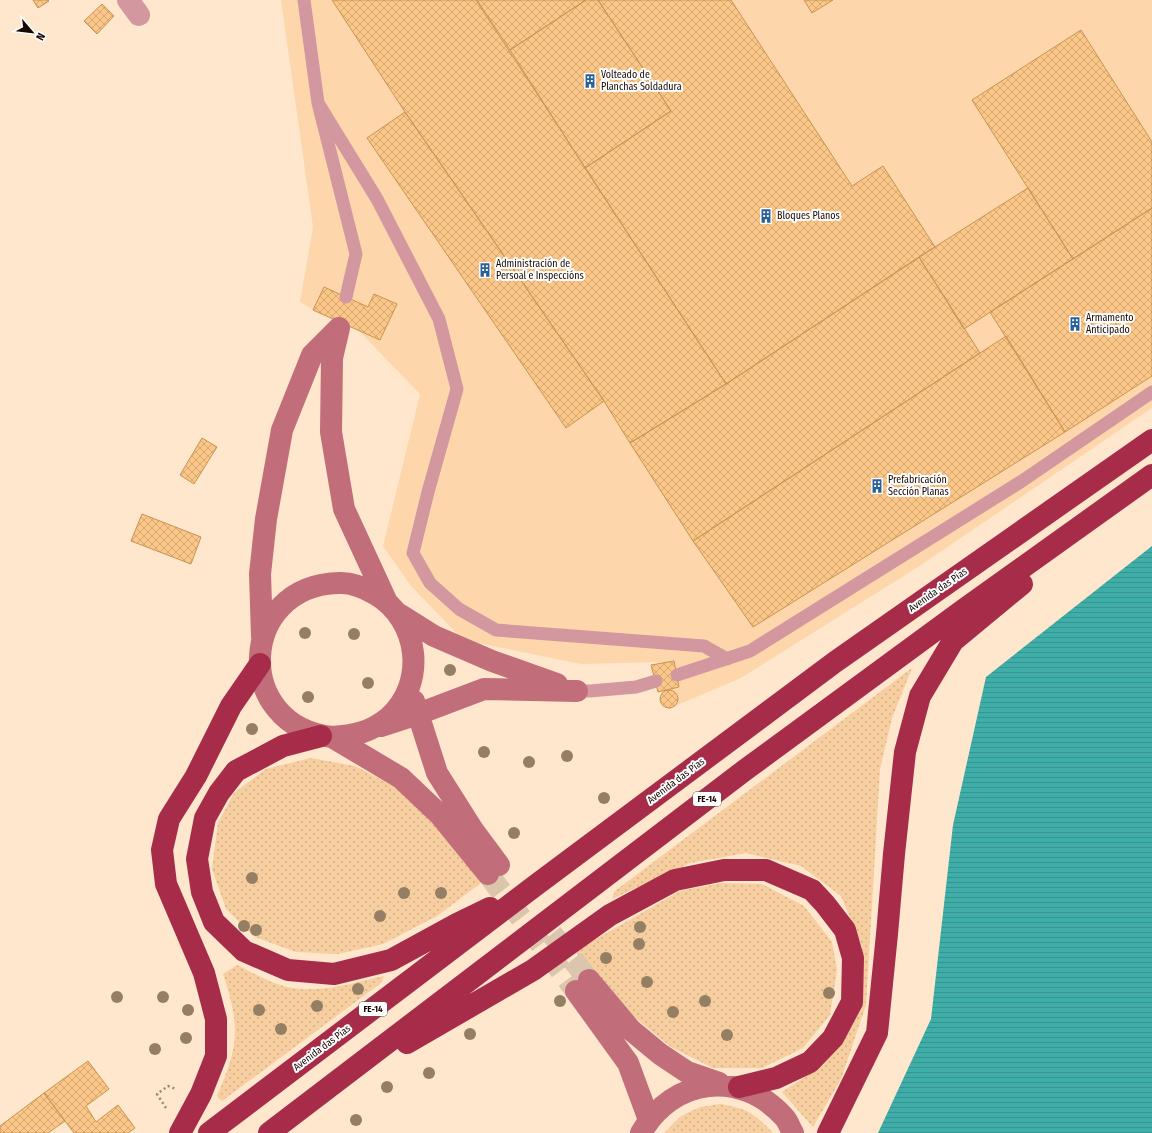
<svg xmlns="http://www.w3.org/2000/svg" width="1152" height="1133" font-family="'Fira Sans Condensed',sans-serif">
  <style>
    .built { fill: #fdd7ab }
    .grass { fill: url(#grass-dots) }
    .water { fill: url(#water-rules) }
    .building { fill: url(#building-cross-hatch); stroke: #ca934d }
    .lines { fill: none; stroke-linecap: round; stroke-linejoin: round }
    .secondary-tunnel { stroke: #dbc5ad; stroke-width: 22; stroke-dasharray: 22 11; stroke-linecap: butt }
    .path { stroke: #998673; stroke-width: 2.5; stroke-dasharray: 2 3; stroke-linecap: butt }
    .lane { stroke: #d3989f; stroke-width: 13 }
    .street { stroke: #d3989f; stroke-width: 22 }
    .secondary { stroke: #c26d7a; stroke-width: 22 }
    .highway { stroke: #a72c4a; stroke-width: 22 }
    .tree { fill: #957f64 }
    .labels { text-anchor: middle; dominant-baseline: central; stroke-width: 4; stroke-linejoin: round; paint-order: stroke }
    .shield { fill: #fff; stroke: #5c514c; stroke-width: 1 }
    .shield-label { font-size: 9px; font-weight: bold; fill: #160700 }
    .poi-label { font-size: 10px; fill: #160700; stroke: #fff; text-anchor: start }
    .street-label { font-size: 10px; fill: #160700; stroke: #fff }
  </style>
  <defs>
    <pattern id="grass-dots" width="8" height="8" patternUnits="userSpaceOnUse"><rect width="8" height="8" fill="#f6ce9f"/><path d="M2 2h.1M6 6h.1" fill="none" stroke="#d2af87" stroke-width="1.8" stroke-linecap="round"/></pattern>
    <pattern id="water-rules" width="6" height="5" patternUnits="userSpaceOnUse"><rect width="6" height="5" fill="#3faea9"/><path d="M0 2.5h6" fill="none" stroke="#379490"/></pattern>
    <pattern id="building-cross-hatch" width="8" height="8" patternUnits="userSpaceOnUse"><rect width="8" height="8" fill="#fbc788"/><path d="M0 0l8 8M0 8l8-8" fill="none" stroke="#d6a974"/></pattern>
  </defs>
  <rect width="100%" height="100%" fill="#fee7cc"/>
  <path class="built" d="M281,0H1152V408L918,567L741,678L668,709L660,662L581,664L463,640L411,586L383,546L420,394L357,329L314,310L300,302L313,227Z"/>
  <path class="grass" d="M912,668L892,718L880,769L866,1005L841,1079L813,1127L782,1092L823,1065L847,1033L860,1002L862,946L841,896L801,866L746,853L690,863L612,899L615,891Z
    M311,758L355,766L397,788L442,830L481,883L437,916L383,944L338,954L296,952L255,937L226,909L212,869L218,823L234,793L266,769Z
    M722,883L762,884L804,906L832,942L837,970L830,1015L803,1048L762,1068H713L671,1047L621,1006L575,951L680,891Z
    M237,965C253,973 270,983 287,987C319,994 353,983 384,976L381,983L222,1101L217,1096C226,1075 235,1054 235,1031C235,1012 229,992 223,974Z
    M720,1104C748,1109 754,1113 773,1133H664L681,1116L700,1107Z"/>
  <path class="water" d="M1152,546V1133H878L931,1019L953,825L986,677Z"/>
  <path class="building" d="M33,0H48L49,1L38,8Z
    M332,0H476L726,384L630,443L604,401L405,112Z
    M477,0H586L510,50Z
    M586,0H598L671,111L585,168L510,50Z
    M598,0H731L852,186L883,166L935,247L726,384L585,168L671,111Z
    M804,0H833L812,13Z
    M102,4L114,16L97,34L84,21Z
    M1081,30L1152,142V208L1073,259L972,100Z
    M405,112L604,401L566,428L367,138Z
    M1028,188L1073,259L964,329L919,257Z
    M1152,208V376L1065,432L990,312Z
    M919,257L980,353L693,541L630,443L726,384Z
    M324,287L368,307L374,294L397,304L380,340L313,310Z
    M1006,336L1065,432L753,627L693,541Z
    M202,438L217,447L194,484L180,475Z
    M142,514L201,537L191,564L131,541Z
    M674,661L679,687L658,692L651,665Z
    M660 699a9 9 0 1 1 18 0a9 9 0 1 1-18 0Z
    M88,1061L109,1089L86,1106L96,1122L118,1105L135,1128L128,1133H74L44,1093Z
    M44,1093L65,1121L48,1133H0V1126Z"/>
  <g class="lines">
    <path class="secondary-tunnel" d="M488,874L576,991
      M552,934L589,980"/>
    <path class="path" d="M166,1108L157,1094L168,1086L176,1089"/>
    <path class="lane" d="M304,0L318,103L356,254L346,297
      M318,103L377,199L439,319L457,389L428,492L413,553L430,583L459,609L496,630L704,646L727,659
      M677,675L750,651L1022,481L1152,392
      M577,691H590L636,687L656,681"/>
    <path class="street" d="M128,0L139,15"/>
    <path class="secondary" d="M339,328L332,358L331,432L344,509L386,600
      M399,614L434,636L492,661L557,684
      M262,636L260,574L266,519L282,430L312,355L339,328
      M414,701L437,773L473,830L499,865
      M381,726L418,714L484,689L577,691
      M332,737C353,736 371,732 388,718C427,684 420,620 375,594C365,588 351,582 338,583C239,586 231,725 332,737L401,778L440,815L488,874
      M589,980L631,1030L660,1054L687,1072L719,1083
      M576,991L628,1063L649,1120
      M641,1133C673,1077 741,1069 784,1117C788,1121 790,1128 793,1133"/>
    <path class="highway" d="M321,736L283,746L236,771L219,793L205,818L197,859L202,892L214,922L244,951L288,970L334,974L391,960L457,924L490,908
      M407,1043L533,970L610,915L675,880L724,870H766L812,890L825,904L845,930L853,958L852,1002L833,1038L810,1062L776,1078L739,1087
      M180,1133L201,1094L216,1056V1019L204,973L166,884L162,850L169,819L196,776L231,706L260,664
      M209,1133L536,885L835,662L1152,440
      M269,1133L745,770L963,610L1152,475
      M828,1133L877,1033L887,934L894,854L905,752L920,696L953,641L1022,584"/>
  </g>
  <g class="tree">
    <circle cx="305" cy="633" r="6"/>
    <circle cx="354" cy="634" r="6"/>
    <circle cx="450" cy="670" r="6"/>
    <circle cx="368" cy="683" r="6"/>
    <circle cx="308" cy="697" r="6"/>
    <circle cx="252" cy="729" r="6"/>
    <circle cx="484" cy="752" r="6"/>
    <circle cx="567" cy="756" r="6"/>
    <circle cx="529" cy="762" r="6"/>
    <circle cx="604" cy="798" r="6"/>
    <circle cx="514" cy="833" r="6"/>
    <circle cx="252" cy="878" r="6"/>
    <circle cx="404" cy="893" r="6"/>
    <circle cx="441" cy="893" r="6"/>
    <circle cx="380" cy="916" r="6"/>
    <circle cx="244" cy="926" r="6"/>
    <circle cx="640" cy="927" r="6"/>
    <circle cx="256" cy="930" r="6"/>
    <circle cx="639" cy="944" r="6"/>
    <circle cx="606" cy="958" r="6"/>
    <circle cx="647" cy="982" r="6"/>
    <circle cx="358" cy="989" r="6"/>
    <circle cx="829" cy="993" r="6"/>
    <circle cx="117" cy="997" r="6"/>
    <circle cx="163" cy="997" r="6"/>
    <circle cx="560" cy="1001" r="6"/>
    <circle cx="705" cy="1001" r="6"/>
    <circle cx="317" cy="1006" r="6"/>
    <circle cx="188" cy="1010" r="6"/>
    <circle cx="259" cy="1010" r="6"/>
    <circle cx="673" cy="1012" r="6"/>
    <circle cx="281" cy="1029" r="6"/>
    <circle cx="470" cy="1034" r="6"/>
    <circle cx="727" cy="1035" r="6"/>
    <circle cx="186" cy="1038" r="6"/>
    <circle cx="155" cy="1049" r="6"/>
    <circle cx="429" cy="1073" r="6"/>
    <circle cx="387" cy="1087" r="6"/>
    <circle cx="356" cy="1120" r="6"/>
  </g>
  <defs>
    <symbol id="building-bare" viewBox="-9 -9 18 18"><path d="M-4-6H4V6H1V3H-1V6H-4ZM-2.5-4.3h1.7v1.8h-1.7ZM.8-4.3h1.7v1.8H.8ZM-2.5-1h1.7V.8h-1.7ZM.8-1h1.7V.8H.8Z" fill="#286199" stroke="#fff" stroke-width="2.5" paint-order="stroke"/></symbol>
  </defs>
  <g fill-rule="evenodd">
    <use href="#building-bare" x="580" y="71" width="20" height="20"/>
    <use href="#building-bare" x="756" y="206" width="20" height="20"/>
    <use href="#building-bare" x="475" y="260" width="20" height="20"/>
    <use href="#building-bare" x="1065" y="314" width="20" height="20"/>
    <use href="#building-bare" x="867" y="476" width="20" height="20"/>
  </g>
  <g class="labels">
    <g class="shield">
      <rect x="693" y="792" width="28" height="14" rx="3"/>
      <rect x="359" y="1002" width="28" height="14" rx="3"/>
    </g>
    <g class="shield-label">
      <text x="707" y="799">FE-14</text>
      <text x="373" y="1009">FE-14</text>
    </g>
    <g class="poi-label">
      <text x="601" y="75">Volteado de<tspan x="601" dy="12">Planchas Soldadura</tspan></text>
      <text x="777" y="216">Bloques Planos</text>
      <text x="496" y="264">Administración de<tspan x="496" dy="12">Persoal e Inspeccións</tspan></text>
      <text x="1086" y="318">Armamento<tspan x="1086" dy="12">Anticipado</tspan></text>
      <text x="888" y="480">Prefabricación<tspan x="888" dy="12">Sección Planas</tspan></text>
    </g>
    <g class="street-label">
      <text transform="translate(938 590) rotate(-35)">Avenida das Pías</text>
      <text transform="translate(676 781) rotate(-37)">Avenida das Pías</text>
      <text transform="translate(322 1048) rotate(-37)">Avenida das Pías</text>
    </g>
  </g>
  <g transform="translate(32 32) rotate(118)" stroke="#ffffff" stroke-width="3" paint-order="stroke">
  <path d="M0-3L7 15L0 10L-7 15Z" fill="#160700"/>
  <text y="-6" font-size="11" font-weight="bold" text-anchor="middle" fill="#160700">N</text>
  </g>
</svg>
